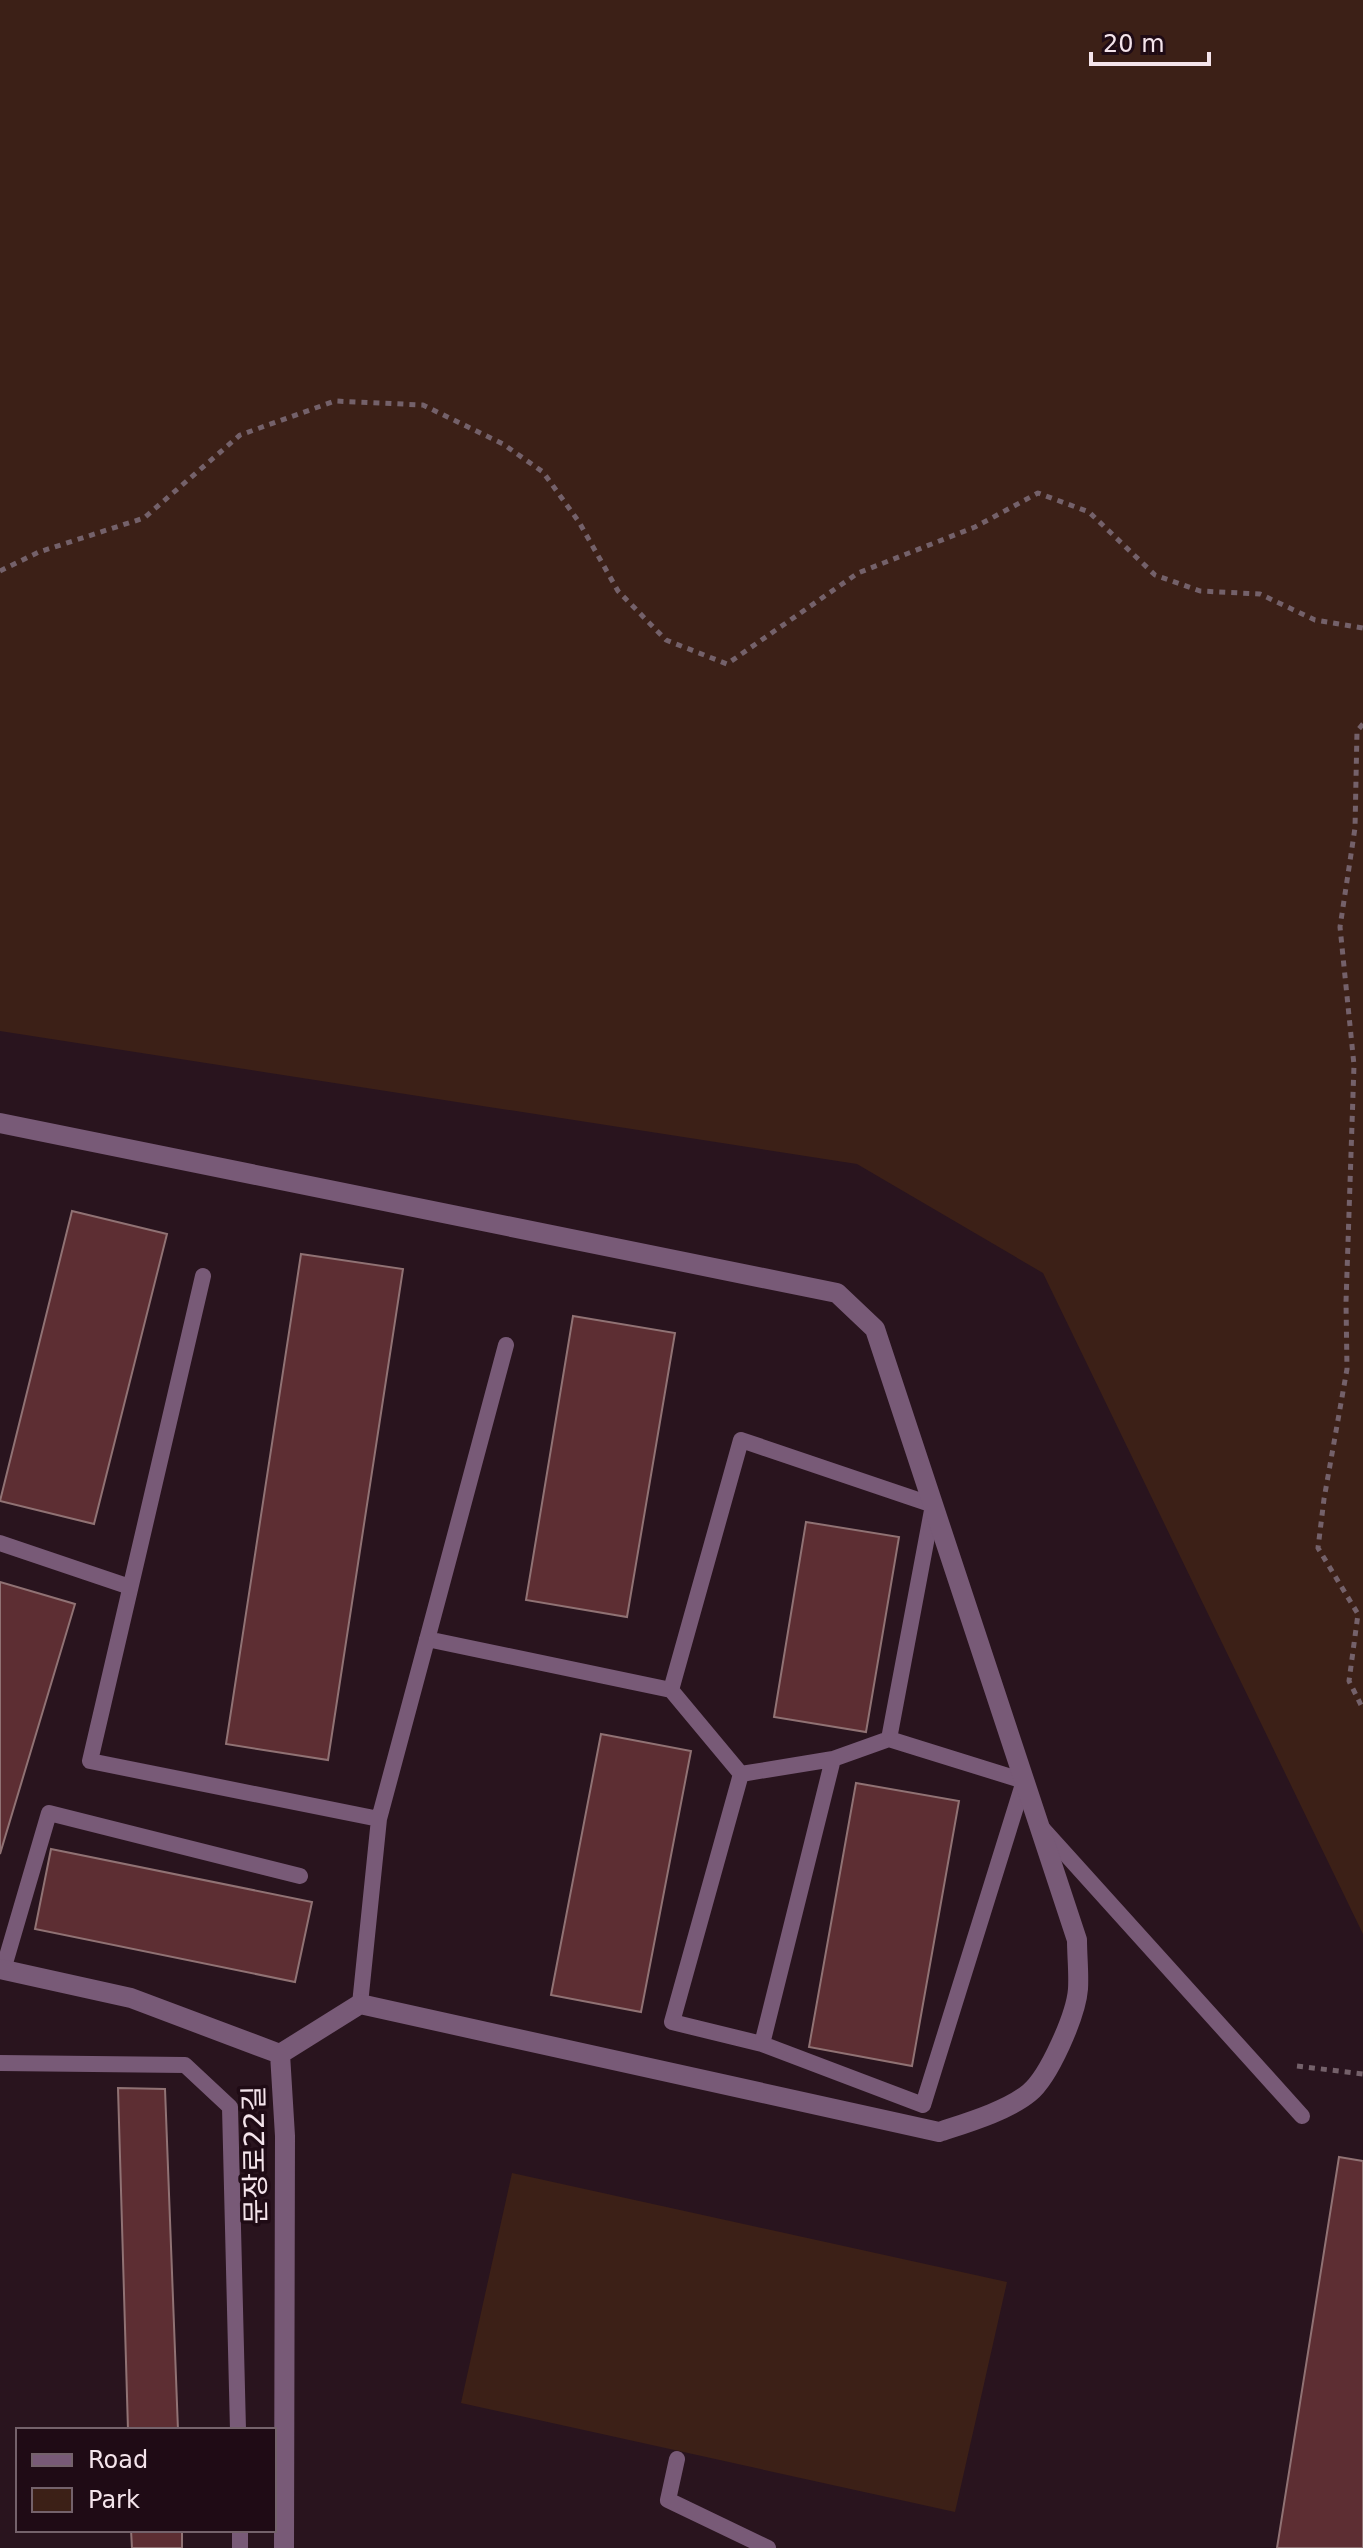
<svg xmlns="http://www.w3.org/2000/svg" width="1363" height="2548" font-family="'DejaVu Sans','Noto Sans KR',sans-serif">
  <style>
    .green { fill: #3c2017 }
    .building { fill: #5d2e33; stroke: #907274; stroke-width: 2 }
    .lines { fill: none; stroke-linecap: round; stroke-linejoin: round }
    .path { stroke: #74616a; stroke-width: 5; stroke-dasharray: 6 6; stroke-linecap: butt }
    .lane { stroke: #785a77; stroke-width: 16 }
    .street { stroke: #785a77; stroke-width: 20 }
    .labels { text-anchor: middle; dominant-baseline: central; stroke-width: 7; stroke-linejoin: round; paint-order: stroke }
    .street-label { font-size: 28px; fill: #f4e4eb; stroke: #1f0b15 }
  </style>
  <rect width="100%" height="100%" fill="#29141e"/>
  <path class="green" d="M0,0H1363V1934L1043,1273L857,1164L0,1031Z
    M512,2173L1007,2282L955,2512L461,2403Z"/>
  <path class="building" d="M72,1211L167,1234L94,1524L0,1501Z
    M301,1254L403,1269L328,1760L226,1744Z
    M573,1316L675,1333L627,1617L526,1600Z
    M806,1522L899,1537L866,1732L774,1717Z
    M0,1582L75,1604L0,1854Z
    M601,1734L691,1751L641,2012L551,1995Z
    M856,1783L959,1801L912,2066L809,2047Z
    M51,1849L312,1902L295,1982L35,1929Z
    M118,2088L165,2089L178,2430H128Z
    M1339,2157L1363,2161V2548H1277Z
    M131,2530H182V2548H132Z"/>
  <g class="lines">
    <path class="path" d="M0,571L39,552L144,518L240,435L335,401L423,405L503,444L543,472L579,522L618,591L666,640L727,664L858,573L975,527L1038,493L1089,512L1155,575L1200,591L1260,594L1315,620L1363,628
      M1363,724L1357,731L1355,828L1340,927L1354,1065L1346,1302L1347,1369L1324,1499L1318,1548L1358,1614L1349,1681L1363,1709
      M1297,2066L1363,2074"/>
    <path class="lane" d="M203,1276L90,1761L379,1819
      M0,1543L130,1587
      M427,1639L671,1690L741,1440L933,1505L889,1739L1024,1781L923,2105L762,2044L833,1759L889,1739
      M671,1690L741,1774L672,2022L762,2044
      M741,1774L833,1759
      M1043,1829L1302,2116
      M3,1970L49,1813L300,1876
      M360,2004L379,1819L506,1345
      M0,2063L185,2065L230,2107L238,2430
      M677,2459L668,2500L768,2548
      M240,2530V2548"/>
    <path class="street" d="M0,1123L837,1293L875,1329L1077,1940C1077,1956 1079,1973 1078,1989C1076,2015 1049,2077 1029,2093C1007,2111 966,2123 939,2132L360,2004L280,2054
      M0,1969L131,1998L280,2054L285,2136L284,2548"/>
  </g>
  <g class="labels">
    <g class="street-label">
      <text transform="translate(255 2155) rotate(-91)">문장로22길</text>
    </g>
  </g>
  <rect x="16" y="2428" width="260" height="104" fill="#1f0b15" stroke="#74626b" stroke-width="2"/>
  <rect x="32" y="2454" width="40" height="12" fill="#785a77" stroke="#74626b" stroke-width="2"/>
  <text x="88" y="2468" font-size="24" fill="#f4e4eb">Road</text>
  <rect x="32" y="2488" width="40" height="24" fill="#3c2017" stroke="#74626b" stroke-width="2"/>
  <text x="88" y="2508" font-size="24" fill="#f4e4eb">Park</text>
  <path d="M1091 52v12h118v-12" fill="none" stroke="#f4e4eb" stroke-width="4"/>
  <text x="1103" y="52" font-size="24" fill="#f4e4eb" stroke="#1f0b15" stroke-width="6" paint-order="stroke">20 m</text>
</svg>
